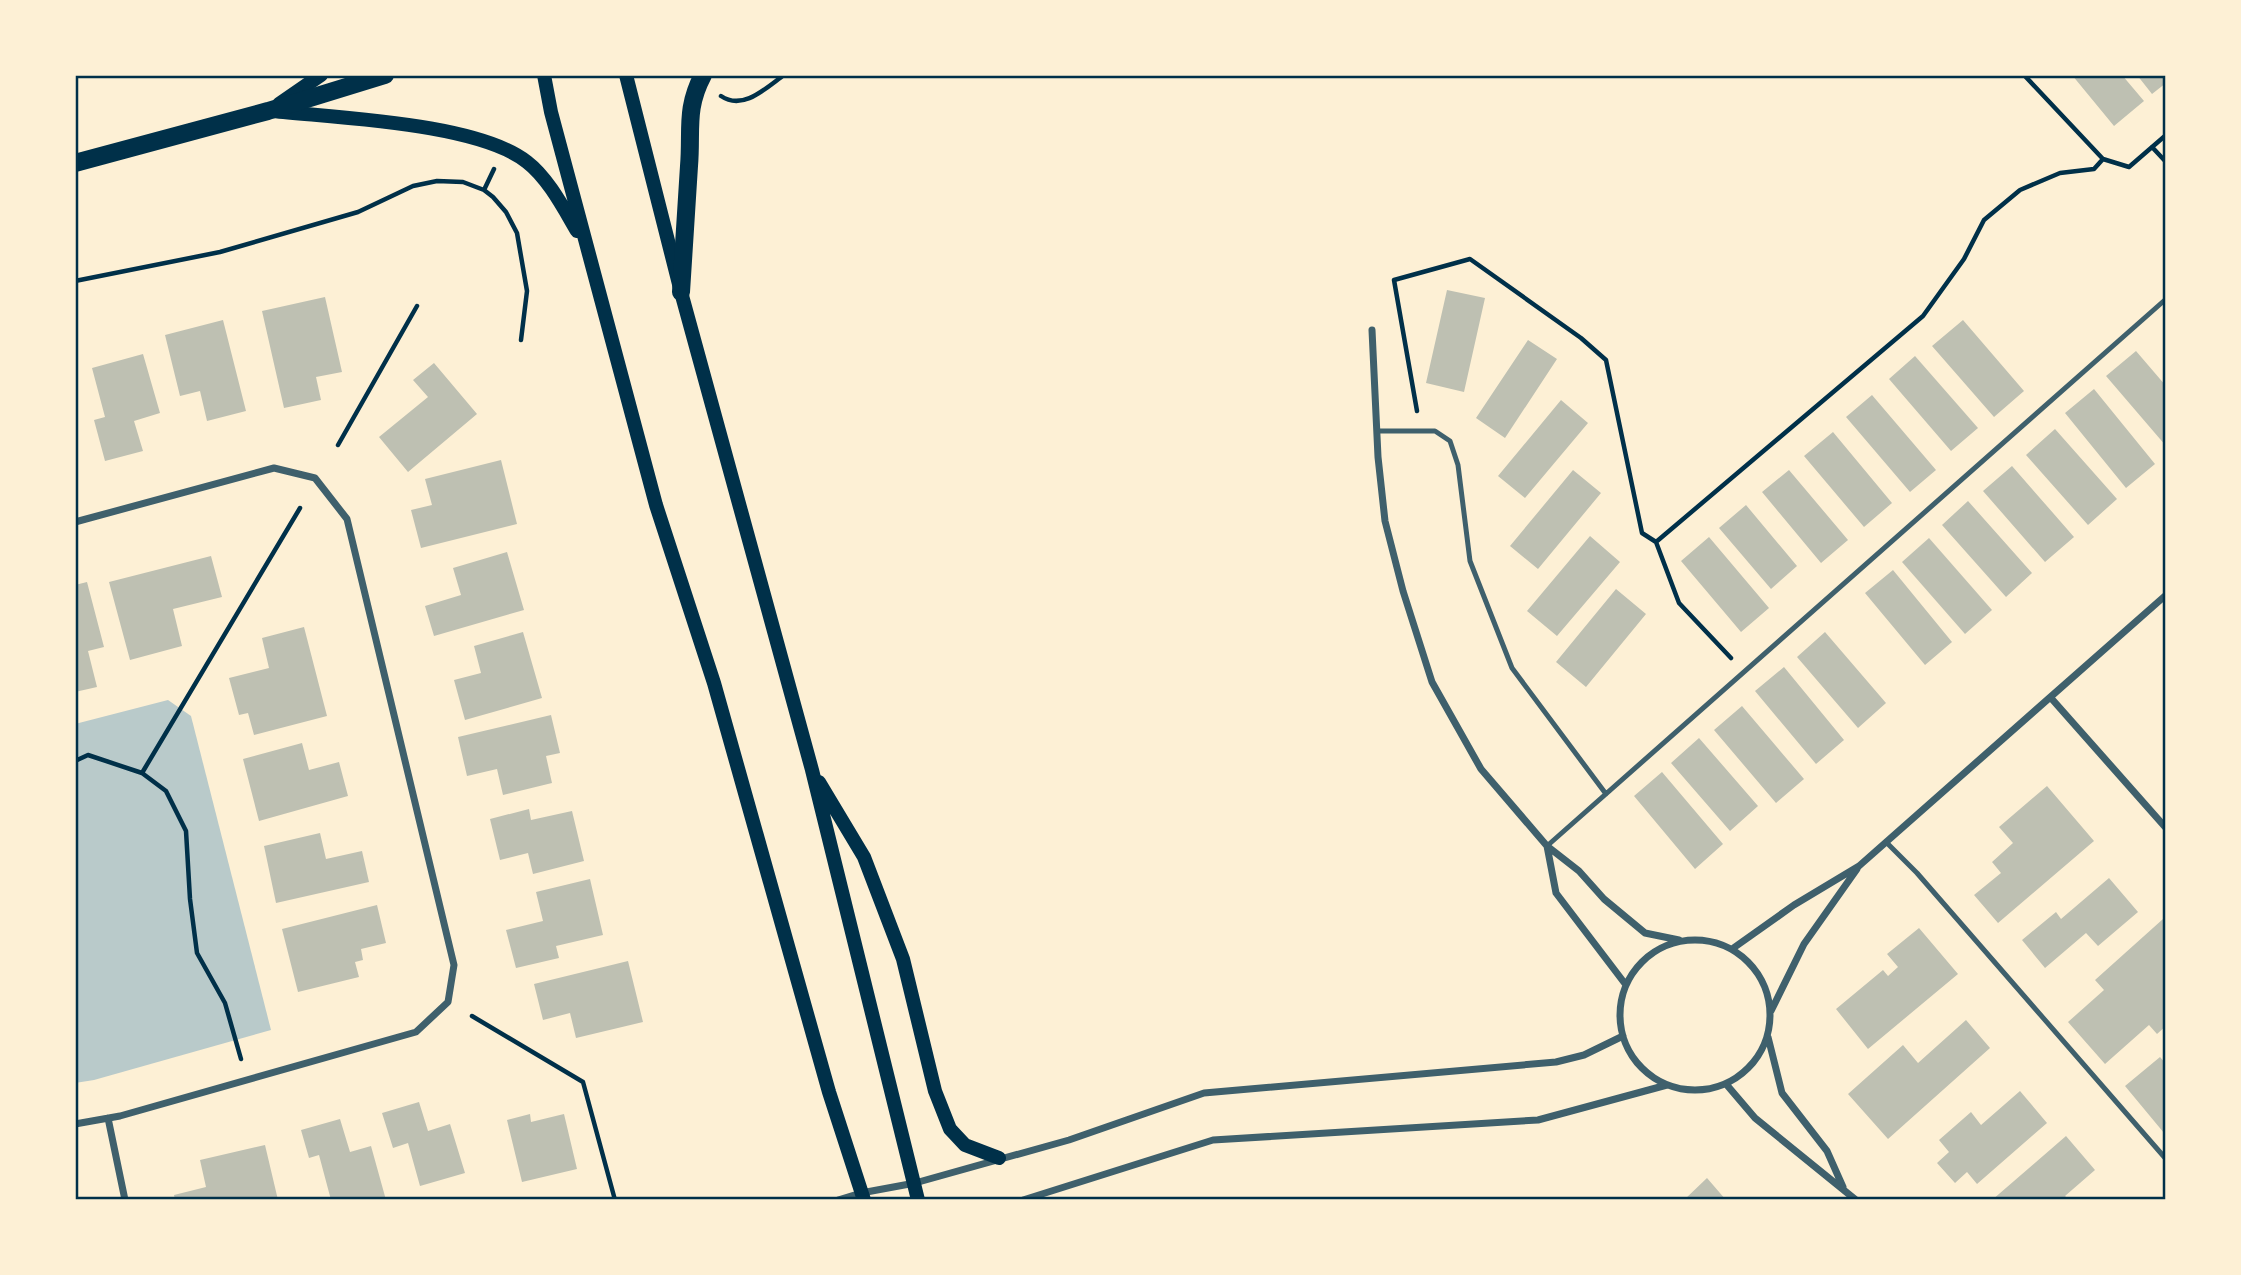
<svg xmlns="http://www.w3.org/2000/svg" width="2241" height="1275" font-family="'Noto Sans',sans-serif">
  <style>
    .green { fill: #b9caca }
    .building { fill: #bec0b2 }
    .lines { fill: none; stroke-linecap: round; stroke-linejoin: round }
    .path { stroke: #003049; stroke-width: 4.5 }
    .service { stroke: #3f606c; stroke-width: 5 }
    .minor { stroke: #3f606c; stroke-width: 7 }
    .secondary { stroke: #003049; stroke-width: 14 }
    .primary { stroke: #003049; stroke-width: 18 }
    .neatline { fill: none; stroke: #003049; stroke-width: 2.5 }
  </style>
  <rect width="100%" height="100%" fill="#fdf0d5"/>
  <path class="green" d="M168,700L191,716L271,1030L94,1080L75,1083V724Z"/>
  <path class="building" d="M2072,75H2122L2144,101L2114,126Z
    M2137,75H2166V83L2152,94Z
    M1447,290L1485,298L1464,392L1426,383Z
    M325,297L342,372L316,377L321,400L284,408L262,311Z
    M223,320L246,411L207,421L200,391L180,396L165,335Z
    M1963,320L2024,391L1994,417L1932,346Z
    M1528,340L1557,359L1505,438L1476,418Z
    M2136,351L2166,386V446L2106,376Z
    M143,354L160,413L134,421L143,451L105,461L94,420L105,417L92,368Z
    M1915,356L1978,428L1951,451L1889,379Z
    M434,363L477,414L408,472L379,437L428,397L413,380Z
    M2094,389L2155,464L2126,488L2065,413Z
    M1872,395L1936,470L1910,492L1846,417Z
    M1561,400L1588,423L1525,498L1498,476Z
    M2055,429L2117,499L2088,525L2026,455Z
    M1833,432L1892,503L1864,527L1804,456Z
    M501,460L517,524L421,548L411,510L432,505L425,479Z
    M2012,466L2074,537L2045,562L1983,491Z
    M1573,470L1601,493L1538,569L1510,546Z
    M1789,470L1848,540L1821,563L1762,492Z
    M1968,501L2032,573L2006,597L1942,525Z
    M1746,505L1797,566L1771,589L1719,528Z
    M1590,536L1620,562L1557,636L1527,611Z
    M1709,537L1769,608L1741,632L1681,561Z
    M1929,538L1992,610L1965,634L1902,562Z
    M507,552L524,610L434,636L425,606L461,595L453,568Z
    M211,556L222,597L173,609L182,646L130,660L109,582Z
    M1893,570L1952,642L1925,665L1865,593Z
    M87,582L104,647L88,651L97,687L75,692V585Z
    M1616,589L1646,614L1586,687L1556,662Z
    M304,627L327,716L254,735L248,713L239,715L229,678L269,668L262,638Z
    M523,632L542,698L465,720L454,680L481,673L474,646Z
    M1825,632L1886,703L1858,728L1797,657Z
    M1784,667L1844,740L1816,764L1755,691Z
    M1742,706L1804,779L1776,803L1714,730Z
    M551,715L560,753L546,756L552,783L503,795L497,769L467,776L458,737Z
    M1699,738L1758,806L1730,831L1671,763Z
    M302,743L309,770L339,762L348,796L259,821L243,759Z
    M1662,772L1723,844L1695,869L1634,796Z
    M2047,786L2094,841L1998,923L1974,895L2001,873L1992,862L2013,843L1999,827Z
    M529,809L531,820L572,811L584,861L533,874L528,853L500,860L490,819Z
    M320,833L326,859L362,851L369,882L276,903L264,846Z
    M2109,878L2138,912L2098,946L2086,933L2045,968L2022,940L2056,912L2061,919Z
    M590,879L603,935L556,946L559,958L516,968L506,930L543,921L536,892Z
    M377,905L386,943L361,949L363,960L355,962L359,977L298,992L282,929Z
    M2163,919L2166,923V1026L2157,1034L2149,1025L2105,1064L2068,1022L2104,990L2095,980Z
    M1919,928L1958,974L1868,1049L1836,1009L1883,970L1888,976L1898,967L1887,954Z
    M628,961L643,1022L576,1038L570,1013L543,1020L534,984Z
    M1966,1020L1990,1048L1888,1139L1848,1094L1903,1045L1918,1063Z
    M2160,1057L2166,1064V1131L2164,1133L2125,1086Z
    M2020,1091L2047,1123L1977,1184L1967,1172L1955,1183L1937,1163L1949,1152L1939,1140L1971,1112L1981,1125Z
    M419,1102L428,1131L450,1124L465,1173L420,1186L408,1143L393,1148L382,1113Z
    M530,1114L531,1122L564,1114L577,1169L522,1182L507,1120Z
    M340,1119L350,1152L371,1146L386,1200H331L319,1155L309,1158L301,1130Z
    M2066,1136L2095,1170L2065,1196L2069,1200H1992Z
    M265,1145L278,1200H175L174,1195L206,1187L200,1160Z
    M1707,1178L1726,1200H1684Z"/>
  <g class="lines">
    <path class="path" d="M2024,75L2103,159L2129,167L2166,135
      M721,96C743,111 766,88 784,75
      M2152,147L2166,162
      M484,190L494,169
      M75,281L220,252L358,212L413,186L437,181L463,182L484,190L493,197L506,212L517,233L527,291L521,340
      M1417,411L1394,280L1470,259L1581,338L1606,360L1642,533L1656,542L1679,603L1731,658
      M338,445L417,306
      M1656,542L1923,316L1964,259L1984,220L2020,190L2060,173L2094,169L2103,159
      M75,761L88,755L142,773L300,508
      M142,773L166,791L186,831L190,899L197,953L225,1003L241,1059
      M472,1016L583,1082L615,1200"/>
    <path class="service" d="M1377,431H1435L1450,441L1458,465L1470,561L1512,668L1606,794
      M1886,842L1917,873L2166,1159
      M1547,846L2166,299"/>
    <path class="minor" d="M1372,330L1378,457L1385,521L1403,591L1432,682L1481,769L1547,846L1579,871L1604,899L1645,933L1679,940
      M75,522L274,468L315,478L347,519L454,965L448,1002L416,1032L120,1116L75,1124
      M2051,698L2166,828
      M1547,846L1556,893L1626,985
      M1620 1015a75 75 0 1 1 150 0a75 75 0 1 1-150 0Z
      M1732,949L1794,905L1859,866L2166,595
      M1771,1011L1804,944L1857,869
      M1768,1037L1782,1093L1827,1151L1843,1187
      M1726,1084L1755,1118L1856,1200
      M108,1118L125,1200
      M838,1200L861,1193L915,1183L1069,1140L1204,1093L1556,1062L1584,1055L1623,1036
      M1023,1200L1213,1140L1538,1120L1667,1085"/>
    <path class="secondary" d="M544,75L551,112L656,505L714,683L829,1092L864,1200
      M626,75L681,292L812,770L918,1200
      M279,104L321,75
      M273,111C337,118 478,123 527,162C548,178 564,209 577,231
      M819,782L864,857L903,959L935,1091L950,1129L965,1145L999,1158"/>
    <path class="primary" d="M75,163L268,111L385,75
      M681,292C684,250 686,208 689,166C692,130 685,109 703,75"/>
  </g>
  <rect width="2241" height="1275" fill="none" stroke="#fdf0d5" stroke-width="154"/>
  <rect x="77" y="77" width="2087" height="1121" class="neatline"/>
</svg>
